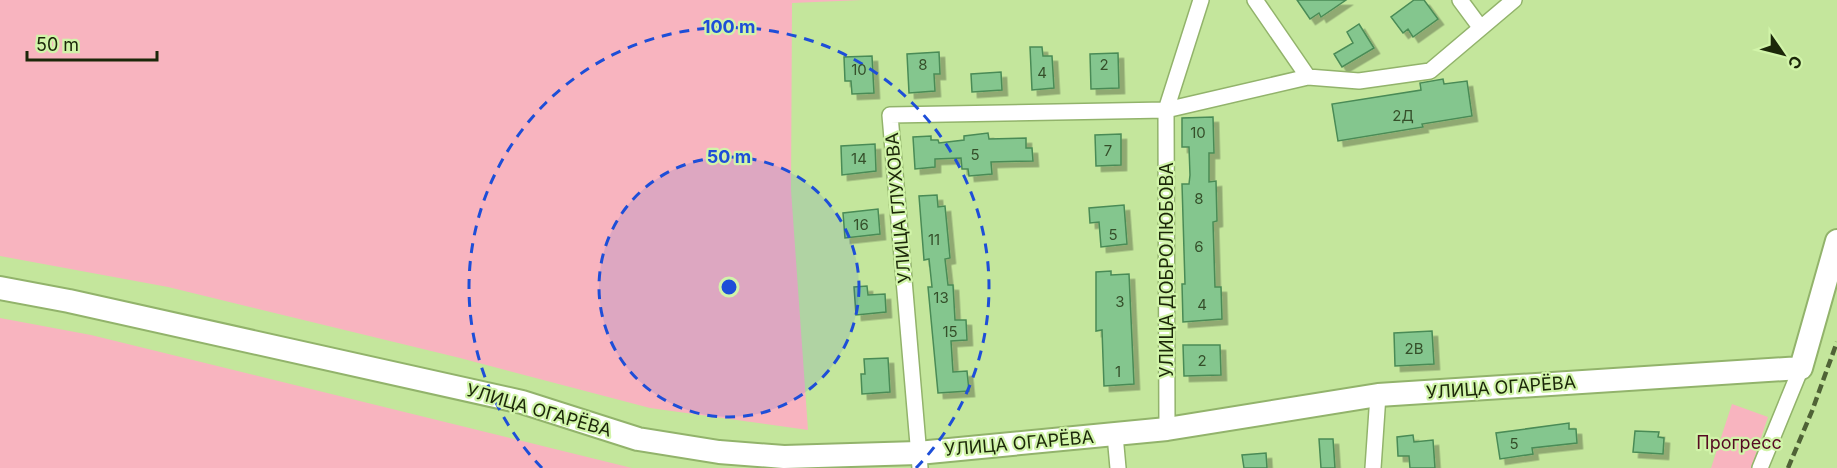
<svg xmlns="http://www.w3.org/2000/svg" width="1837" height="468" font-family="Inter,sans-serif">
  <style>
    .green { fill: #f8b4bf }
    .building { fill: #84c68e; stroke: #4a8b56; stroke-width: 1.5; filter: url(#shadow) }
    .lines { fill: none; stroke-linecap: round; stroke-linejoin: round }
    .minor-casing { stroke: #92b36b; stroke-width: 18 }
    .secondary-casing { stroke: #92b36b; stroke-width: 26 }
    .minor { stroke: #fff; stroke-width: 15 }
    .secondary { stroke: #fff; stroke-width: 22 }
    .rail { stroke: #4f6236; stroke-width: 4.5; stroke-dasharray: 9 4.5; stroke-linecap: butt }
    .ring { fill: none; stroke: #1d4ed8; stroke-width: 3; stroke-dasharray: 10 8 }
    .labels { text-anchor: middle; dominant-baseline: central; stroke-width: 4.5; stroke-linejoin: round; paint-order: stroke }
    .number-label { font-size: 15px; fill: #354f2a }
    .street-label { font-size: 18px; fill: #1b2709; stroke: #d1f4a9 }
    .park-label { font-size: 18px; fill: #560a22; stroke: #d1f4a9 }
    .centre { fill: #1d4ed8; stroke: #d1f4a9; stroke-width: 3 }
    .ring-label { font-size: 18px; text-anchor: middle; font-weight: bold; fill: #1d4ed8; stroke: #d1f4a9; stroke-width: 4.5; stroke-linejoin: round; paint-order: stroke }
  </style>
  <defs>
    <filter id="shadow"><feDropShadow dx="5.5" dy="5.5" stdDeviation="0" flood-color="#0004"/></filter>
  </defs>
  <rect width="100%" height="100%" fill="#c4e69c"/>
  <path class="green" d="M0,0H862L792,3L791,190L808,430L650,408L460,358L168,287L0,256Z
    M0,318L91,335L632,468H0Z
    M1732,404L1768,417L1751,468H1711Z"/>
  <path class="building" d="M1297,0H1346L1321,17L1319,13L1310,19Z
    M1414,0H1424L1438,19L1413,37L1408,29L1403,33L1391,17Z
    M1359,24L1374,48L1342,67L1334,54L1353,43L1347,32Z
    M1030,47H1042L1043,56H1052L1054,88L1032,90Z
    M939,52L940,74H934L935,91L909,93L907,54Z
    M1118,53L1119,88L1091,89L1090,54Z
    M872,56L874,93L852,94L851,81H845L844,57Z
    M1001,72L1002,90L972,92L971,74Z
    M1443,79L1444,84L1467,81L1472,116L1422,124L1423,127L1338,141L1332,104L1421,90L1420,83Z
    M1213,117L1214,153H1209V182L1216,181L1217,221L1213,222L1215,287H1221L1222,319L1183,322L1182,284H1185L1182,184H1189L1190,175L1189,147H1182V118Z
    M988,133L989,139L1026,138V148H1032L1033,161L991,162L992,174L969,176L968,169H962L961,158L935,159V167L915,169L913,137L931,136V140H938L939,143L964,140V136Z
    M1121,134V165L1096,166L1095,135Z
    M875,144L876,171L842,175L841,146Z
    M937,195L938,207L945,206L950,258L945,259L948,285H953L955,320H966L967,340L951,341L953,372L967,371L969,391L938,393L928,287H932L929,259L924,260L919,196Z
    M1124,205L1127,244L1101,247L1099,222L1090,223L1089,208Z
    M878,209L880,234L845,238L843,213Z
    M1111,271V275L1129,274L1134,384L1104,386L1102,330L1096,331V272Z
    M867,286L868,295L885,294L886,312L856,315L854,287Z
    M1432,331L1434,364L1395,366L1394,333Z
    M1183,345H1220L1221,375L1184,376Z
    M888,358L890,392L862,394L861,374H865L864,359Z
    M1569,423V429H1576L1577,443L1532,448L1533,454L1500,459L1496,433Z
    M1635,431L1659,432L1658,437L1664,438L1663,454L1633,452Z
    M1413,435L1414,442L1433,440L1435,468H1410L1409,456H1398L1397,437Z
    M1319,439H1333L1335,468H1321Z
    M1266,453L1267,468H1244L1242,455Z"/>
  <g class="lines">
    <defs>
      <path id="minor" d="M1255,0L1308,77
        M1460,0L1480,27
        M1167,429L1166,110L1201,0
        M1115,435L1118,468
        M920,468L890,115L1166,110L1308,77L1359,81L1430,71L1514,0
        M1373,468L1378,395
        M1760,468L1801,368"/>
      <path id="secondary" d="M0,288L69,301L522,402L638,439L719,452L784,457L918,453L1167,429L1378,395L1801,368L1837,241"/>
    </defs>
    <use href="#minor" class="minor-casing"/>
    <use href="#secondary" class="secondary-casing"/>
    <use href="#minor" class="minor"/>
    <use href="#secondary" class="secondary"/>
    <path class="rail" d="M1788,468L1812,411L1837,342"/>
  </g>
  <circle cx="729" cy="287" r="130" fill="#1d4ed8" fill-opacity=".12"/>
  <g class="ring">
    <circle cx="729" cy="287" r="130"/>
    <path d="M542 468A260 260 0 1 1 916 468"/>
  </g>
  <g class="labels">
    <g class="number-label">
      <text x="923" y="64">8</text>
      <text x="1104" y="64">2</text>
      <text x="859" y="69">10</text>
      <text x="1042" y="72">4</text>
      <text x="1403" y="115">2Д</text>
      <text x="1198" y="132">10</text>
      <text x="1108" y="150">7</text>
      <text x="975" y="154">5</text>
      <text x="859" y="158">14</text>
      <text x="1199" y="198">8</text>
      <text x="861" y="224">16</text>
      <text x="1113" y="234">5</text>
      <text x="934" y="239">11</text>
      <text x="1199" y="246">6</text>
      <text x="941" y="297">13</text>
      <text x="1120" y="301">3</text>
      <text x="1202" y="304">4</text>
      <text x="950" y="331">15</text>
      <text x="1414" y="348">2В</text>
      <text x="1202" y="360">2</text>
      <text x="1118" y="371">1</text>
      <text x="1514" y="443">5</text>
    </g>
    <g class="street-label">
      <text transform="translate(898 208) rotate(-95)">УЛИЦА ГЛУХОВА</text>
      <text transform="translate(1166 270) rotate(-90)">УЛИЦА ДОБРОЛЮБОВА</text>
      <text transform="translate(1501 387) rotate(-4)">УЛИЦА ОГАРЁВА</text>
      <text transform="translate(539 410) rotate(16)">УЛИЦА ОГАРЁВА</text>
      <text transform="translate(1019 443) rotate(-5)">УЛИЦА ОГАРЁВА</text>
    </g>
    <g class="park-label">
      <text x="1739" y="442">Прогресс</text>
    </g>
  </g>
  <circle cx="729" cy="287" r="9" class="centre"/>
  <g class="ring-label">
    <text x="729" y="33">100 m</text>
    <text x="729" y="163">50 m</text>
  </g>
  <g transform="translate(1783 54) rotate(125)" stroke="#d1f4a9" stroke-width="4.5" paint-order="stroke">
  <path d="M0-4.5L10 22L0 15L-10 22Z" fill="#1b2709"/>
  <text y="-9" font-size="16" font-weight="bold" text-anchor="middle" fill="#1b2709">С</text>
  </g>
  <path d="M27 51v9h130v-9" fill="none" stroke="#1b2709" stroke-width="3"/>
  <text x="36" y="51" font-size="18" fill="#1b2709" stroke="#d1f4a9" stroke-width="4.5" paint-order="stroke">50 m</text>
</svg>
